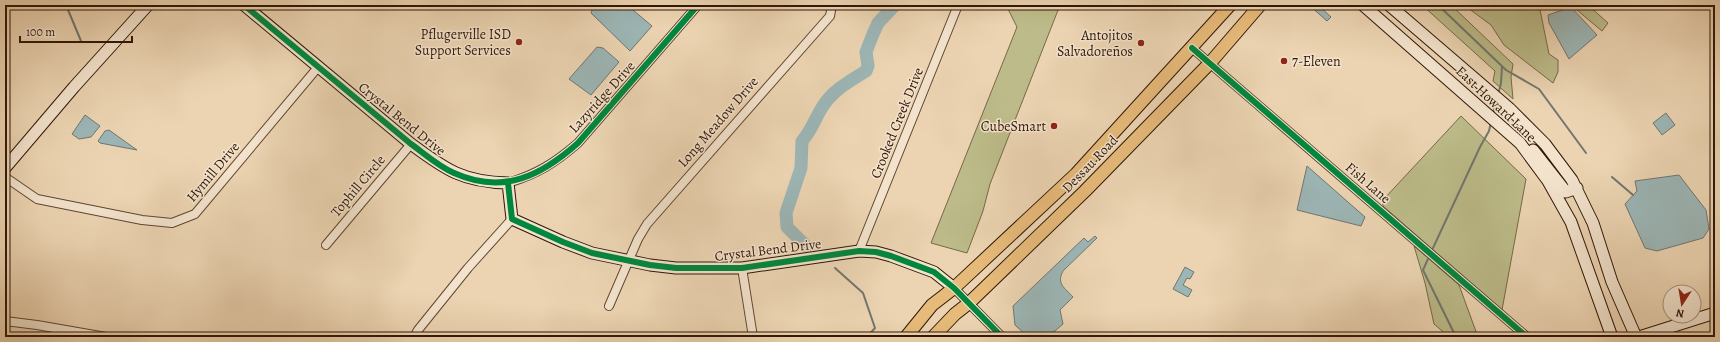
<svg xmlns="http://www.w3.org/2000/svg" width="1720" height="342" font-family="Alegreya,serif">
  <style>
    .green { fill: #bcbb89; stroke: #766948 }
    .water { fill: #9cb6b6; stroke: #717670 }
    .lines { fill: none; stroke-linecap: round; stroke-linejoin: round }
    .stream { stroke: #717670; stroke-width: 2 }
    .river { stroke: #9cb6b6; stroke-width: 13 }
    .street-casing { stroke: #5f4631; stroke-width: 10 }
    .secondary-casing { stroke: #301706; stroke-width: 13 }
    .primary-casing { stroke: #301706; stroke-width: 14 }
    .street { stroke: #f3e3cd; stroke-width: 8 }
    .secondary { stroke: #f3e3cd; stroke-width: 11 }
    .primary { stroke: #e6ba79; stroke-width: 12 }
    .cycleway-casing { stroke: #f3e3cd; stroke-width: 8 }
    .cycleway { stroke: #00873e; stroke-width: 6 }
    .poi-dot { fill: #8f2418; stroke: #f3e3cd; stroke-width: 1.5 }
    .labels { text-anchor: middle; dominant-baseline: central; stroke-width: 3; stroke-linejoin: round; paint-order: stroke }
    .poi-label { font-size: 14px; fill: #301706; stroke: #f3e3cd; text-anchor: end }
    .street-label { font-size: 14px; fill: #301706; stroke: #f3e3cd }
  </style>
  <rect width="100%" height="100%" fill="#ecd4b2"/>
  <filter id="stains"><feTurbulence type="fractalNoise" baseFrequency=".005" numOctaves="4"/><feColorMatrix values="0 0 0 0 .2 0 0 0 0 .09 0 0 0 0 .02 0 0 0 .5 -.17"/></filter>
  <radialGradient id="worn" r=".72"><stop offset=".6" stop-color="#630" stop-opacity="0"/><stop offset="1" stop-color="#630" stop-opacity=".3"/></radialGradient>
  <path class="green" d="M1006,5H1060L990,184L983,211L967,253L931,243L1017,27Z
    M1422,5H1451L1513,64L1511,77L1513,99L1493,81L1495,71Z
    M1464,5H1539L1549,54L1558,60V72L1553,83L1504,45L1491,25Z
    M1571,5H1588L1608,23L1602,31Z
    M1461,116L1526,179L1502,310L1383,206V200Z
    M1414,246L1459,285L1478,337H1449L1434,324L1425,283Z"/>
  <path class="water" d="M594,5H627L652,26L630,51L591,13Z
    M1309,5H1318L1331,17L1327,21Z
    M1571,7L1597,35L1569,59L1549,23L1548,15Z
    M597,47L603,48L619,62L591,95L569,79Z
    M1666,113L1675,125L1662,135L1653,123Z
    M85,115L100,126L91,137L79,139L72,134Z
    M109,130L137,150L100,143L98,141L105,131Z
    M1307,166L1365,217L1361,226L1297,210Z
    M1679,175L1706,210L1709,229L1703,238L1657,251L1645,248L1625,204L1637,191L1635,181Z
    M1095,236L1097,238L1063,271C1056,284 1065,288 1073,297L1060,310L1063,324L1048,337H1028L1015,325L1013,306L1084,238L1088,242Z
    M1185,267L1194,272L1190,279L1187,278L1183,285L1192,290L1188,297L1173,289Z"/>
  <g class="lines">
    <path class="stream" d="M66,5L81,41
      M1438,5L1506,70L1539,89L1586,153
      M1498,95L1501,83L1502,66
      M1493,114L1496,103
      M1612,177L1633,195
      M1433,248L1480,147L1489,131L1491,122
      M1428,259L1423,270L1456,337
      M835,268L863,293L875,328L867,337"/>
    <path class="river" d="M806,246L787,227L786,213L801,168L802,141C812,130 815,118 823,106C833,90 850,81 866,71L868,66L866,52L873,34L878,23L895,5"/>
    <defs>
      <path id="street" d="M1192,48L1527,337
        M5,177L37,199L142,220L172,223L195,214L319,66
        M508,183C537,174 555,163 578,143L698,5
        M326,245L411,144
        M859,251L958,5
        M742,268L753,337
        M954,288L1002,337
        M609,306L638,239L647,224L830,16L832,5
        M5,321L37,325L106,337
        M414,337L418,330L468,268L512,219"/>
      <path id="secondary" d="M244,5L411,144C446,170 463,182 508,183L512,219L563,242L592,253L650,265L676,268H742L859,251L876,252L891,256L934,272L954,288
        M1363,5L1520,143L1548,181L1571,222L1612,337
        M1389,5L1510,109L1545,144L1572,180L1593,223L1612,282L1636,337
        M1533,150L1566,192L1577,188
        M5,168L74,87L148,5
        M1639,337L1715,313"/>
      <path id="primary" d="M906,337L932,305L954,288L1076,174L1230,5
        M933,337L955,314L969,303L1085,191L1210,63L1260,5"/>
    </defs>
    <use href="#street" class="street-casing"/>
    <use href="#secondary" class="secondary-casing"/>
    <use href="#primary" class="primary-casing"/>
    <use href="#street" class="street"/>
    <use href="#secondary" class="secondary"/>
    <use href="#primary" class="primary"/>
    <defs>
      <path id="cycleway" d="M244,5L411,144C425,154 438,166 454,173C503,195 541,176 578,143L698,5
        M1192,48L1527,337
        M508,183L512,219L563,242L592,253L650,265L676,268H742L859,251L876,252L891,256L934,272L954,288L1002,337"/>
    </defs>
    <use href="#cycleway" class="cycleway-casing"/>
    <use href="#cycleway" class="cycleway"/>
  </g>
  <g class="poi-dot">
    <circle cx="519" cy="42" r="4"/>
    <circle cx="1141" cy="43" r="4"/>
    <circle cx="1284" cy="61" r="4"/>
    <circle cx="1054" cy="126" r="4"/>
  </g>
  <g class="labels">
    <g class="poi-label">
      <text x="511" y="34">Pflugerville ISD<tspan x="511" dy="16">Support Services</tspan></text>
      <text x="1133" y="35">Antojitos<tspan x="1133" dy="16">Salvadoreños</tspan></text>
      <text x="1292" y="61" text-anchor="start">7-Eleven</text>
      <text x="1046" y="126">CubeSmart</text>
    </g>
    <g class="street-label">
      <text transform="translate(602 97) rotate(-48)">Lazyridge Drive</text>
      <text transform="translate(1496 104) rotate(43)">East Howard Lane</text>
      <text transform="translate(402 119) rotate(39)">Crystal Bend Drive</text>
      <text transform="translate(718 122) rotate(-49)">Long Meadow Drive</text>
      <text transform="translate(897 123) rotate(-68)">Crooked Creek Drive</text>
      <text transform="translate(1090 164) rotate(-46)">Dessau Road</text>
      <text transform="translate(213 172) rotate(-50)">Hymill Drive</text>
      <text transform="translate(1368 183) rotate(41)">Fish Lane</text>
      <text transform="translate(358 186) rotate(-50)">Tophill Circle</text>
      <text transform="translate(768 250) rotate(-7)">Crystal Bend Drive</text>
    </g>
  </g>
  <rect width="1720" height="342" fill="none" stroke="#ecd4b2" stroke-width="20"/>
  <rect x="6" y="6" width="1708" height="330" fill="none" stroke="#301706" stroke-width="2"/>
  <rect x="10" y="10" width="1700" height="322" fill="none" stroke="#301706"/>
  <g transform="translate(1682 304) rotate(192)"><circle r="19" fill="#f3e3cd" stroke="#a5917d"/>
  <path d="M0-3L7 15L0 10L-7 15Z" fill="#8f2418"/>
  <text y="-6" font-size="11" font-weight="bold" text-anchor="middle" fill="#301706">N</text>
  </g>
  <path d="M20 36v6h112v-6" fill="none" stroke="#301706" stroke-width="2"/>
  <text x="26" y="36" font-size="12" fill="#301706" stroke="#f3e3cd" stroke-width="3" paint-order="stroke">100 m</text>
  <rect width="100%" height="100%" filter="url(#stains)"/>
  <rect width="100%" height="100%" fill="url(#worn)"/>
</svg>
